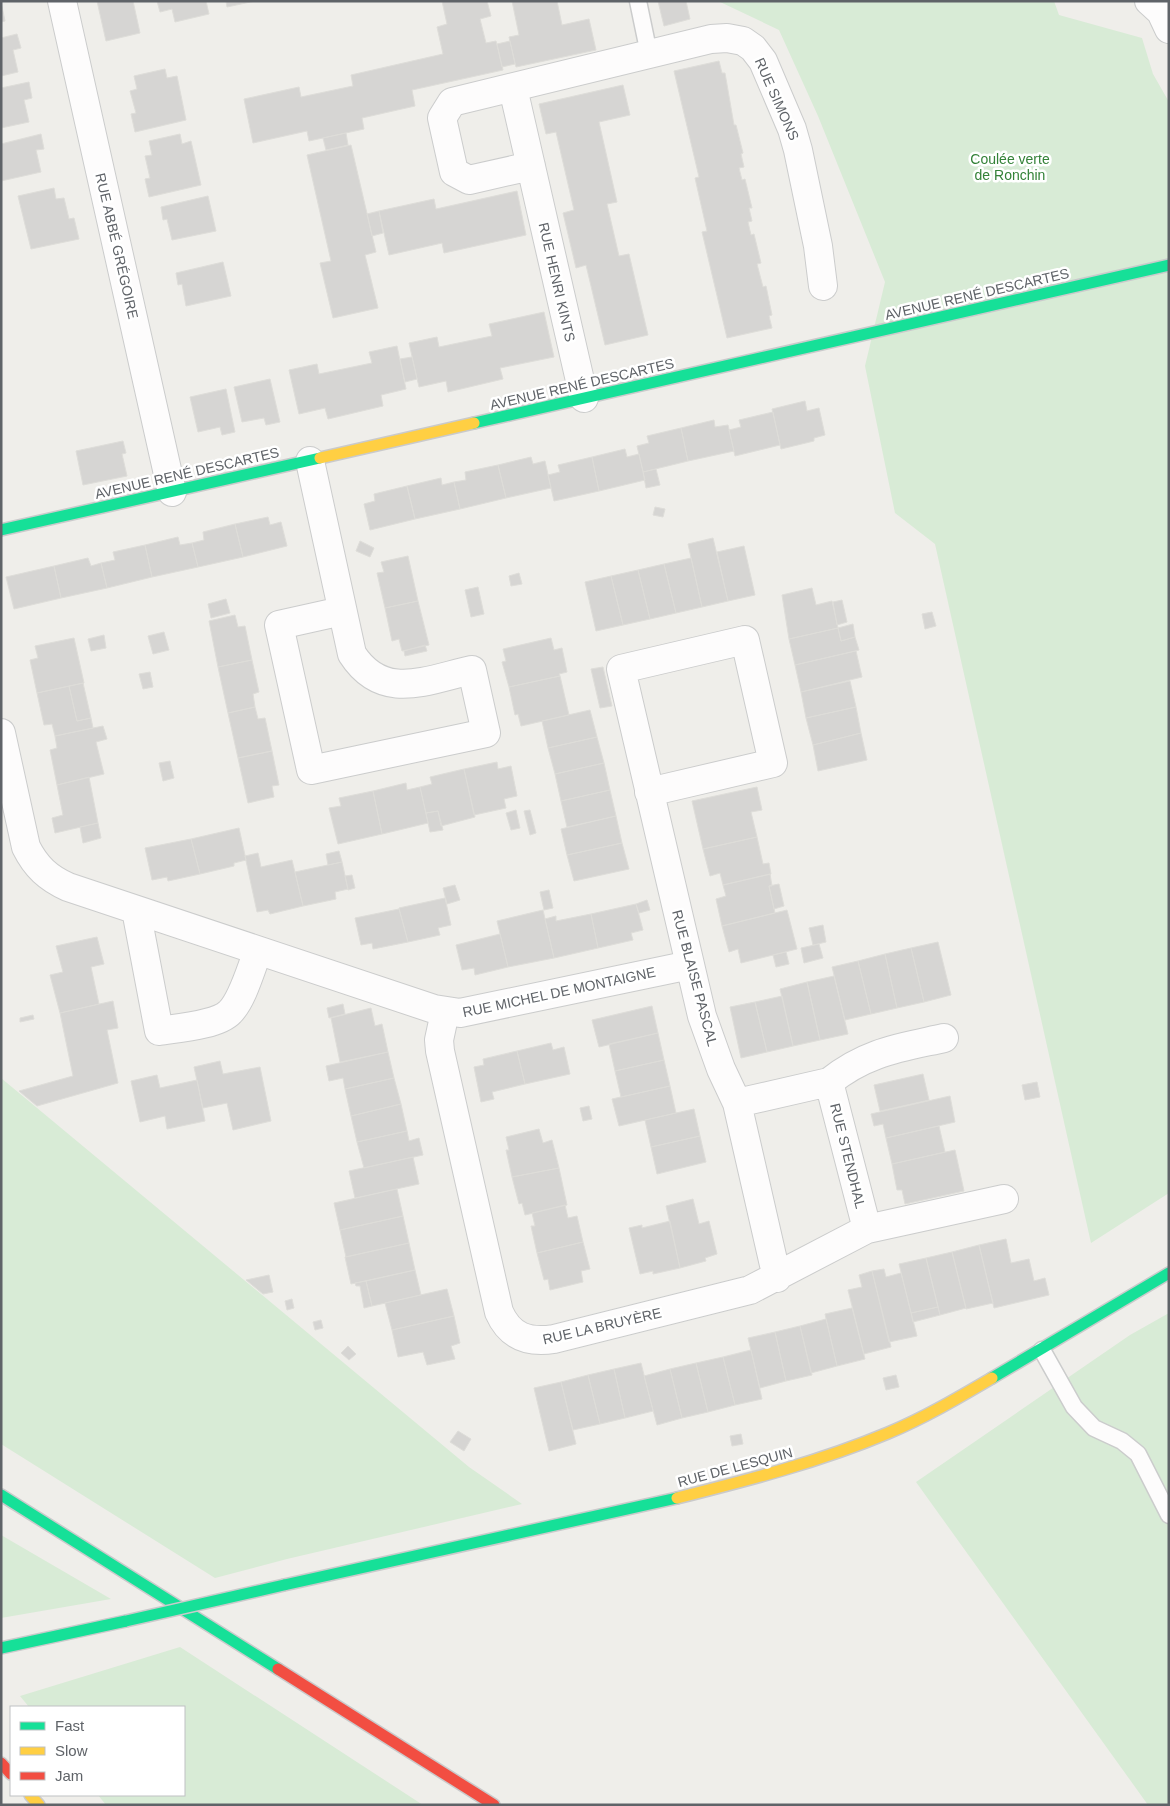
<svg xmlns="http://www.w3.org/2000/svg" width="1170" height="1806" font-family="Arial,sans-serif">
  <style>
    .green { fill: #d8ebd6 }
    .building { fill: #d6d5d3; stroke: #deddd9 }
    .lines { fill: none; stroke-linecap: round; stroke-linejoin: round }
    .lane-casing { stroke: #cbcccc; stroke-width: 19 }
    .street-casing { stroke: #cbcccc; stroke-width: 30 }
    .fast-casing { stroke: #cacacb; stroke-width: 14 }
    .slow-casing { stroke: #cacacb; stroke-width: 14 }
    .jam-casing { stroke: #cacacb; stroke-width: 14 }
    .lane { stroke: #fdfcfc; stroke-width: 16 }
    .street { stroke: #fdfcfc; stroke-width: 28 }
    .fast { stroke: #16e098; stroke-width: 11 }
    .slow { stroke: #ffcf43; stroke-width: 11 }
    .jam { stroke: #f24e42; stroke-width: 11 }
    .fast-bridge-casing { stroke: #cacacb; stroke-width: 14; stroke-linecap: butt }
    .fast-bridge { stroke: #16e098; stroke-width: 11 }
    .labels { text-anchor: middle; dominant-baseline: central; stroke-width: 5; stroke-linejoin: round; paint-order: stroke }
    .street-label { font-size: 14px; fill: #5f6368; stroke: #fff }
    .park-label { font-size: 14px; fill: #348238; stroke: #fff }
  </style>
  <rect width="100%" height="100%" fill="#efeeea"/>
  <path class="green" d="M718,1H1054L1059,15L1142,38L1153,74L1169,102V1193L1091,1243L935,544L895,513L865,366L885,282L818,116L779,30Z
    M1,1078L469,1467L522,1504L287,1559L215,1578L1,1444Z
    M1169,1313V1805H1148L916,1482L1130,1335Z
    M1,1535L111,1599L1,1618Z
    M180,1647L423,1805H106L98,1795H184V1707H29L20,1696Z"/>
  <path class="building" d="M97,1H133L140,33L106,41Z
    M157,1H206L209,14L175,22L172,9L160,12Z
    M226,1H255L227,7Z
    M442,1H487L491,16L480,19L486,43L496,41L503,70L412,90L415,106L362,118L364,129L309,141L307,131L253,143L244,99L299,87L301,97L353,86L351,75L443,54L437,27L447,24Z
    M512,1H557L562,25L589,19L596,50L516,67L509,37L519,35Z
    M658,1H686L690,19L664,26Z
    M1,2L5,21L1,22Z
    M17,34L21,48L13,50L18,72L1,76V38Z
    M510,41L515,64L502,67L497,44Z
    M719,61L722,73H725L734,125H736L743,153L741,154L744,167L739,168L742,180L745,179L752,208H749L752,221L748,222L751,235L754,234L761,263L757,264L763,287L766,286L772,315L769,316L772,328L727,338L702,232L707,231L695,178L699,177L674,71Z
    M165,69L167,78L177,76L186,120L135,132L131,114L136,113L130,91L137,89L134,76Z
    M29,82L32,98L24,100L29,122L1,128V88Z
    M623,85L630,115L599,122L617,202L607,204L619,256L629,254L648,335L605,345L586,265L576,268L563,213L574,210L556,132L546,134L539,104Z
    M346,133L348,145L326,150L323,138Z
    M41,134L44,149L36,150L41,172L1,181V144Z
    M180,134L182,144L191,141L201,185L149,197L145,179L150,178L145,156L152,155L149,141Z
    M351,145L376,252L365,255L378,308L333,318L320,263L331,261L307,155Z
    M54,188L56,199L64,198L69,219L74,218L79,239L31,249L18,196Z
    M517,191L526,235L444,253L442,243L389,255L379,211L434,199L436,209Z
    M208,196L216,231L172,240L167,219L163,220L161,207Z
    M379,211L383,233L372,236L367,214Z
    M223,262L231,296L186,306L182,284L178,285L176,273Z
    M544,312L554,357L500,368L503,379L448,392L446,381L419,387L409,343L437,337L439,347L492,336L489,324Z
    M397,346L406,389L381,395L383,406L328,419L325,408L299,414L289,370L317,364L319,374L372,363L369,352Z
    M412,357L417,379L405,382L400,359Z
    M270,379L280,422L266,425L264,418L242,422L234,387Z
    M226,389L235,432L222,435L220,427L198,432L190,397Z
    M805,401L807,411L819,408L825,435L814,438V441L781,449L772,409Z
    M773,412L780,445L735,456L729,430L741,427L739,420Z
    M714,420L715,427L728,425L734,451L688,461L681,428Z
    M681,428L688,461L643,472L637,446L649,443L647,436Z
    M123,441L126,453L122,454L127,476L83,485L76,451Z
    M625,449L627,457L639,454L645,480L599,491L592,457Z
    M531,457L533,464L545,461L551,488L506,498L498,465Z
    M592,457L599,491L554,501L548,475L560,472L558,465Z
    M498,465L506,498L460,509L454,482L466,480L465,472Z
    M656,469L660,485L646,488L643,472Z
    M441,478L442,485L454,482L460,509L415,519L407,486Z
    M407,486L415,519L370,530L364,504L375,501L374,494Z
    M655,507L665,509L663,517L653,515Z
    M268,517L270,525L281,522L287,546L243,557L235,524Z
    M235,524L243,557L198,567L192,543L204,540L203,532Z
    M178,537L180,545L192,543L198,567L152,577L145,545Z
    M713,538L728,601L702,607L688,544Z
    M360,541L374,548L370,557L356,551Z
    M145,545L152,577L107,588L101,563L115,560L113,552Z
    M744,546L755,595L728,601L717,552Z
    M408,556L418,601L385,608L377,573L384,572L381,562Z
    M88,558L91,566L101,563L107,588L61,598L54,566Z
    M691,558L702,607L676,613L664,564Z
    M664,564L676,613L650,619L638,570Z
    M54,566L61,598L14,609L6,577Z
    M638,570L650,619L623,625L611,576Z
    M519,573L522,584L511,586L509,576Z
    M611,576L623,625L596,631L585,582Z
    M478,587L484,614L471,617L465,590Z
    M812,588L816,605L832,601L838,628L789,639L782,595Z
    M226,599L230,613L211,618L208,604Z
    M842,600L847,622L837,625L833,602Z
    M418,601L429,645L402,651L399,639L392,641L385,608Z
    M932,612L936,626L925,629L922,614Z
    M235,615L238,627L245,626L252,660L218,667L209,621Z
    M853,624L855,637L841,641L838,628Z
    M838,628L841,641L855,637L859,650L795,665L789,639Z
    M164,632L169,650L153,654L148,636Z
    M104,635L106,648L91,651L88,639Z
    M74,638L84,683L37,693L30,660L38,658L35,646Z
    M551,638L554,650L562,648L567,672L559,674L560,676L509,687L502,662L506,661L503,649Z
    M425,645L427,651L405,656L404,651Z
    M856,651L862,677L801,692L795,665Z
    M252,660L259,692L253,694L255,707L228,713L218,667Z
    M603,667L612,706L600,708L591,669Z
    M150,672L153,687L143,689L139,674Z
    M560,676L569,715L521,726L518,714L515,715L509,687Z
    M850,681L856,707L806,718L801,692Z
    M83,683L91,718L77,721L69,686Z
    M69,686L77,721L91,718L93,728L55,736L52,724L44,725L37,693Z
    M255,707L258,719L265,718L272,751L238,758L228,713Z
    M856,707L861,733L813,745L806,718Z
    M590,710L597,737L548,748L542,721Z
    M103,726L107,739L96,742L104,774L57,785L50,750L57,748L55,736Z
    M861,733L867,760L818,771L813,745Z
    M597,737L604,763L555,774L548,748Z
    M272,751L279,785L272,786L274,797L248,803L238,758Z
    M170,761L174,778L163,781L159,763Z
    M497,762L498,769L511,766L517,796L504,799L506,808L474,815L464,769Z
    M604,763L610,790L561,801L555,774Z
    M464,769L475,817L441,826L438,811L426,813L420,787L432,784L430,777Z
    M89,777L98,823L55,833L52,818L63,815L57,785Z
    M406,783L407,790L420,787L428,823L382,834L373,791Z
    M757,787L762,810L751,812L757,837L703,849L692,801Z
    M610,790L616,816L567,827L561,801Z
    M373,791L382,834L338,844L329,808L341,806L339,798Z
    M516,810L520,828L511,830L506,813Z
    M530,810L536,833L530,835L524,811Z
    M438,811L443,830L430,832L426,813Z
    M616,816L622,843L567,855L561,829Z
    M98,823L101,838L83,843L80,827Z
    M239,828L246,860L234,863V866L200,874L191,839Z
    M757,837L763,864L769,863L771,874L723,885L720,873L710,876L703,849Z
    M191,839L200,874L168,881L167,877L152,880L145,848Z
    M622,843L629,869L574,881L567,855Z
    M339,851L342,862L328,865L326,854Z
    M258,853L261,867L292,860L303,906L270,914L268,910L257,912L245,856Z
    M342,862L348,889L335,892L336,899L303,906L295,872Z
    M770,874L772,886H769L775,913L722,926L716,899L726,896L723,885Z
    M352,875L355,888L348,890L345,876Z
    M779,884L784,906L774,909L769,886Z
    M455,885L460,900L447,904L443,888Z
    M549,890L553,908L544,910L540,892Z
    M445,898L451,925L438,928L440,935L408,942L399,908Z
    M647,900L650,910L639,913L636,904Z
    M636,904L643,930L631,933L633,940L598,948L591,914Z
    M399,909L408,942L373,949L372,943L361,945L355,918Z
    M543,910L554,958L508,967L497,921Z
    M787,910L797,949L741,963L738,949L729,952L722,926Z
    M591,914L598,948L554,958L545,919L556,916V921Z
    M823,925L826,942L813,945L809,928Z
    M500,934L508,967L475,975L474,968L462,970L456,945Z
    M97,937L104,964L91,967L99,1004L60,1013L50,975L63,972L56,946Z
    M938,942L951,995L924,1002L911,948Z
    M819,944L823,958L804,963L801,948Z
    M911,948L924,1002L897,1008L885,954Z
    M786,952L789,964L776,967L773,955Z
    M885,954L897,1008L871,1014L858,961Z
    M858,961L871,1014L845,1020L832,967Z
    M834,976L848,1034L820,1040L807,982Z
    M807,982L820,1040L793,1046L780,989Z
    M782,996L793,1046L767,1052L755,1002Z
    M113,1001L118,1028L107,1030L118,1083L37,1106L19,1091L73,1076L60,1013Z
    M755,1002L767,1052L741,1058L730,1007Z
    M343,1004L345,1014L329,1018L327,1008Z
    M652,1006L658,1033L599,1047L592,1020Z
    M371,1008L375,1026L382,1024L388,1052L340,1062L331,1018Z
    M33,1015L34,1019L20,1022V1018Z
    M658,1033L664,1060L615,1071L609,1044Z
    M551,1043L553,1050L564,1047L570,1074L525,1084L517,1051Z
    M517,1051L525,1084L492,1092L494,1099L481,1102L474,1067L484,1065L483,1059Z
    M388,1052L394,1078L345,1089L343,1078L329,1081L326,1066Z
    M664,1060L670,1086L621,1097L615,1071Z
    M220,1061L223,1074L260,1067L271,1121L233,1130L227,1103L203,1108L194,1067Z
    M923,1074L929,1100L880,1111L874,1085Z
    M157,1075L160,1088L197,1080L205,1121L167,1129L165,1116L140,1122L131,1081Z
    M394,1078L401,1104L351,1116L345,1089Z
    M1037,1082L1040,1097L1025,1100L1022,1085Z
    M670,1086L676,1113L619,1126L612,1099Z
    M950,1096L955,1122L886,1138L883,1124L874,1126L871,1114Z
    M401,1104L407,1131L357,1142L351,1116Z
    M589,1106L592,1119L583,1121L580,1108Z
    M694,1109L700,1136L651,1147L645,1120Z
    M939,1126L945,1152L892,1164L886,1138Z
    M539,1129L543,1143L552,1140L559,1168L512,1177L506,1150H509L506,1137Z
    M407,1131L409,1141L419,1138L423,1155L364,1168L357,1142Z
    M700,1136L706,1162L657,1174L651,1147Z
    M955,1150L964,1191L905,1204L902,1190H897L892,1164Z
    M413,1157L419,1184L355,1198L349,1171Z
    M559,1168L567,1205L525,1215L522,1203L519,1204L512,1177Z
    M397,1189L403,1216L340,1230L334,1203Z
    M693,1199L699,1224L709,1221L717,1254L705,1258L706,1261L680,1268L666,1206Z
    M565,1205L568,1218L577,1216L583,1242L537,1253L531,1226H535L532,1213Z
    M403,1216L409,1243L346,1257L340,1230Z
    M670,1221L680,1268L653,1274V1271L640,1274L629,1228L642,1225V1228Z
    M1006,1239L1011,1263L1029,1259L1034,1281L1045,1278L1049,1295L994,1308L979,1245Z
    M583,1242L590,1269L581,1271L583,1282L550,1290L548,1279L544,1280L537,1253Z
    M409,1243L415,1270L351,1284L345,1257Z
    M979,1245L993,1303L966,1309L952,1252Z
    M952,1252L966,1308L940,1315L926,1258Z
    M926,1258L938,1307L911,1313L899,1264Z
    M884,1269L886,1277L901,1273L917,1336L889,1342L872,1271Z
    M415,1270L421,1295L372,1306L366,1281Z
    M872,1271L891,1347L864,1354L848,1290L862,1287L859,1275Z
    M269,1275L273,1292L263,1294L246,1280Z
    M366,1281L372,1306L364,1308L360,1286H356L355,1283Z
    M447,1289L454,1316L392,1330L385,1303Z
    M292,1299L294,1308L287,1310L285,1301Z
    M938,1307L940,1315L913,1322L911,1313Z
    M852,1308L865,1359L837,1366L825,1314Z
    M454,1316L460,1343L451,1346L455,1359L427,1365L423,1352L398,1357L392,1330Z
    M826,1319L837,1366L811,1373L800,1326Z
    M321,1320L323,1328L315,1330L313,1322Z
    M800,1326L812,1375L786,1381L775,1332Z
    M775,1332L786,1381L760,1388L748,1338Z
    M348,1346L356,1354L349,1360L341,1353Z
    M751,1350L762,1399L735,1405L723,1357Z
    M723,1357L735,1405L708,1412L696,1363Z
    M641,1363L653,1411L625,1418L614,1369Z
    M696,1363L708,1412L682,1418L670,1369Z
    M614,1369L625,1418L600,1424L588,1375Z
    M670,1369L682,1418L657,1425L644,1376Z
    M588,1375L600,1424L573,1430L561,1382Z
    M896,1375L899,1387L886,1390L883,1378Z
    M561,1382L576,1444L549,1451L534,1388Z
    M458,1431L471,1439L464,1451L450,1442Z
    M741,1434L743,1444L732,1446L730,1436Z"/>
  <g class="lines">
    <defs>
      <path id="lane" d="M638,1L649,54
        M1042,1350L1074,1407L1094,1428L1122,1441L1138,1454L1169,1515"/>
      <path id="street" d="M62,1L172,492
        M1149,1L1161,12L1169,29
        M513,88L584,398
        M531,166L469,180L454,172L442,118L452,102L711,39L727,38L743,41L753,48L763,61L792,129L798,150L818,246L823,286
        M310,461L352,654C383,702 426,680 472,670L486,733L311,770L279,625L342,611
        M1,733L26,847C36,867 48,878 68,887L434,1009L460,1013L690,965
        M649,792L773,763L745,640L621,669L702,1016L721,1069L737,1103L777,1278
        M136,910L159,1031C178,1028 218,1025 230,1012C243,999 251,968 258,951
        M445,1012L439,1040L440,1051L499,1312C510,1337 528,1343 554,1339L750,1290L867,1229L1004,1199
        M737,1103L829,1082
        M867,1229L829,1082C866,1052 899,1048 944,1038"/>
      <path id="fast" d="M474,423L1169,265
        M1,530L320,458
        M992,1378L1169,1273
        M1,1495L278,1669
        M284,1585L677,1498
        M1,1648L126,1621"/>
      <path id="slow" d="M320,458L474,423
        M677,1498C748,1480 819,1462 888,1433C924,1418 958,1398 992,1378
        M30,1795L39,1805"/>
      <path id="jam" d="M278,1669L494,1805
        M1,1763L11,1774"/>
    </defs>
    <use href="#lane" class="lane-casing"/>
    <use href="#street" class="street-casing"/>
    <use href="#fast" class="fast-casing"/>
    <use href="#slow" class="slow-casing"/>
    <use href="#jam" class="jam-casing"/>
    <use href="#lane" class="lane"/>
    <use href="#street" class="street"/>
    <use href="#fast" class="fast"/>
    <use href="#slow" class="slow"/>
    <use href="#jam" class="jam"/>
    <defs>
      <path id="fast-bridge" d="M126,1621L284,1585"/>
    </defs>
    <use href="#fast-bridge" class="fast-bridge-casing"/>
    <use href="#fast-bridge" class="fast-bridge"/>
  </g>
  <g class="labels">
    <g class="street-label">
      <text transform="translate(777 99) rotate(66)">RUE SIMONS</text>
      <text transform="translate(117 246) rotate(77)">RUE ABBÉ GRÉGOIRE</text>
      <text transform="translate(557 282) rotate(77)">RUE HENRI KINTS</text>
      <text transform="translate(977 294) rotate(-13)">AVENUE RENÉ DESCARTES</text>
      <text transform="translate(582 384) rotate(-13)">AVENUE RENÉ DESCARTES</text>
      <text transform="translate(187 473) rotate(-13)">AVENUE RENÉ DESCARTES</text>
      <text transform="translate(695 978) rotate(75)">RUE BLAISE PASCAL</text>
      <text transform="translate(559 992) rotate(-12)">RUE MICHEL DE MONTAIGNE</text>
      <text transform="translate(848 1156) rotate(76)">RUE STENDHAL</text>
      <text transform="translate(602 1326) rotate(-13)">RUE LA BRUYÈRE</text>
      <text transform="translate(735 1467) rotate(-15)">RUE DE LESQUIN</text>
    </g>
    <g class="park-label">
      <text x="1010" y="159">Coulée verte<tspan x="1010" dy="16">de Ronchin</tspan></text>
    </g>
  </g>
  <rect width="1170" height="1806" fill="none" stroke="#5f6368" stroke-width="5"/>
  <rect x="10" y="1706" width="175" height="90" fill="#ffffff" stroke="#bfc1c3"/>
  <rect x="20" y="1722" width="25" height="8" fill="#16e098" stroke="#bfc1c3"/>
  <text x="55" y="1731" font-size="15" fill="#5f6368">Fast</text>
  <rect x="20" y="1747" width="25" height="8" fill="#ffcf43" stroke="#bfc1c3"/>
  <text x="55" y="1756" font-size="15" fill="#5f6368">Slow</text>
  <rect x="20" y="1772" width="25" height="8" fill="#f24e42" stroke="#bfc1c3"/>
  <text x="55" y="1781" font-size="15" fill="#5f6368">Jam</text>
</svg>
